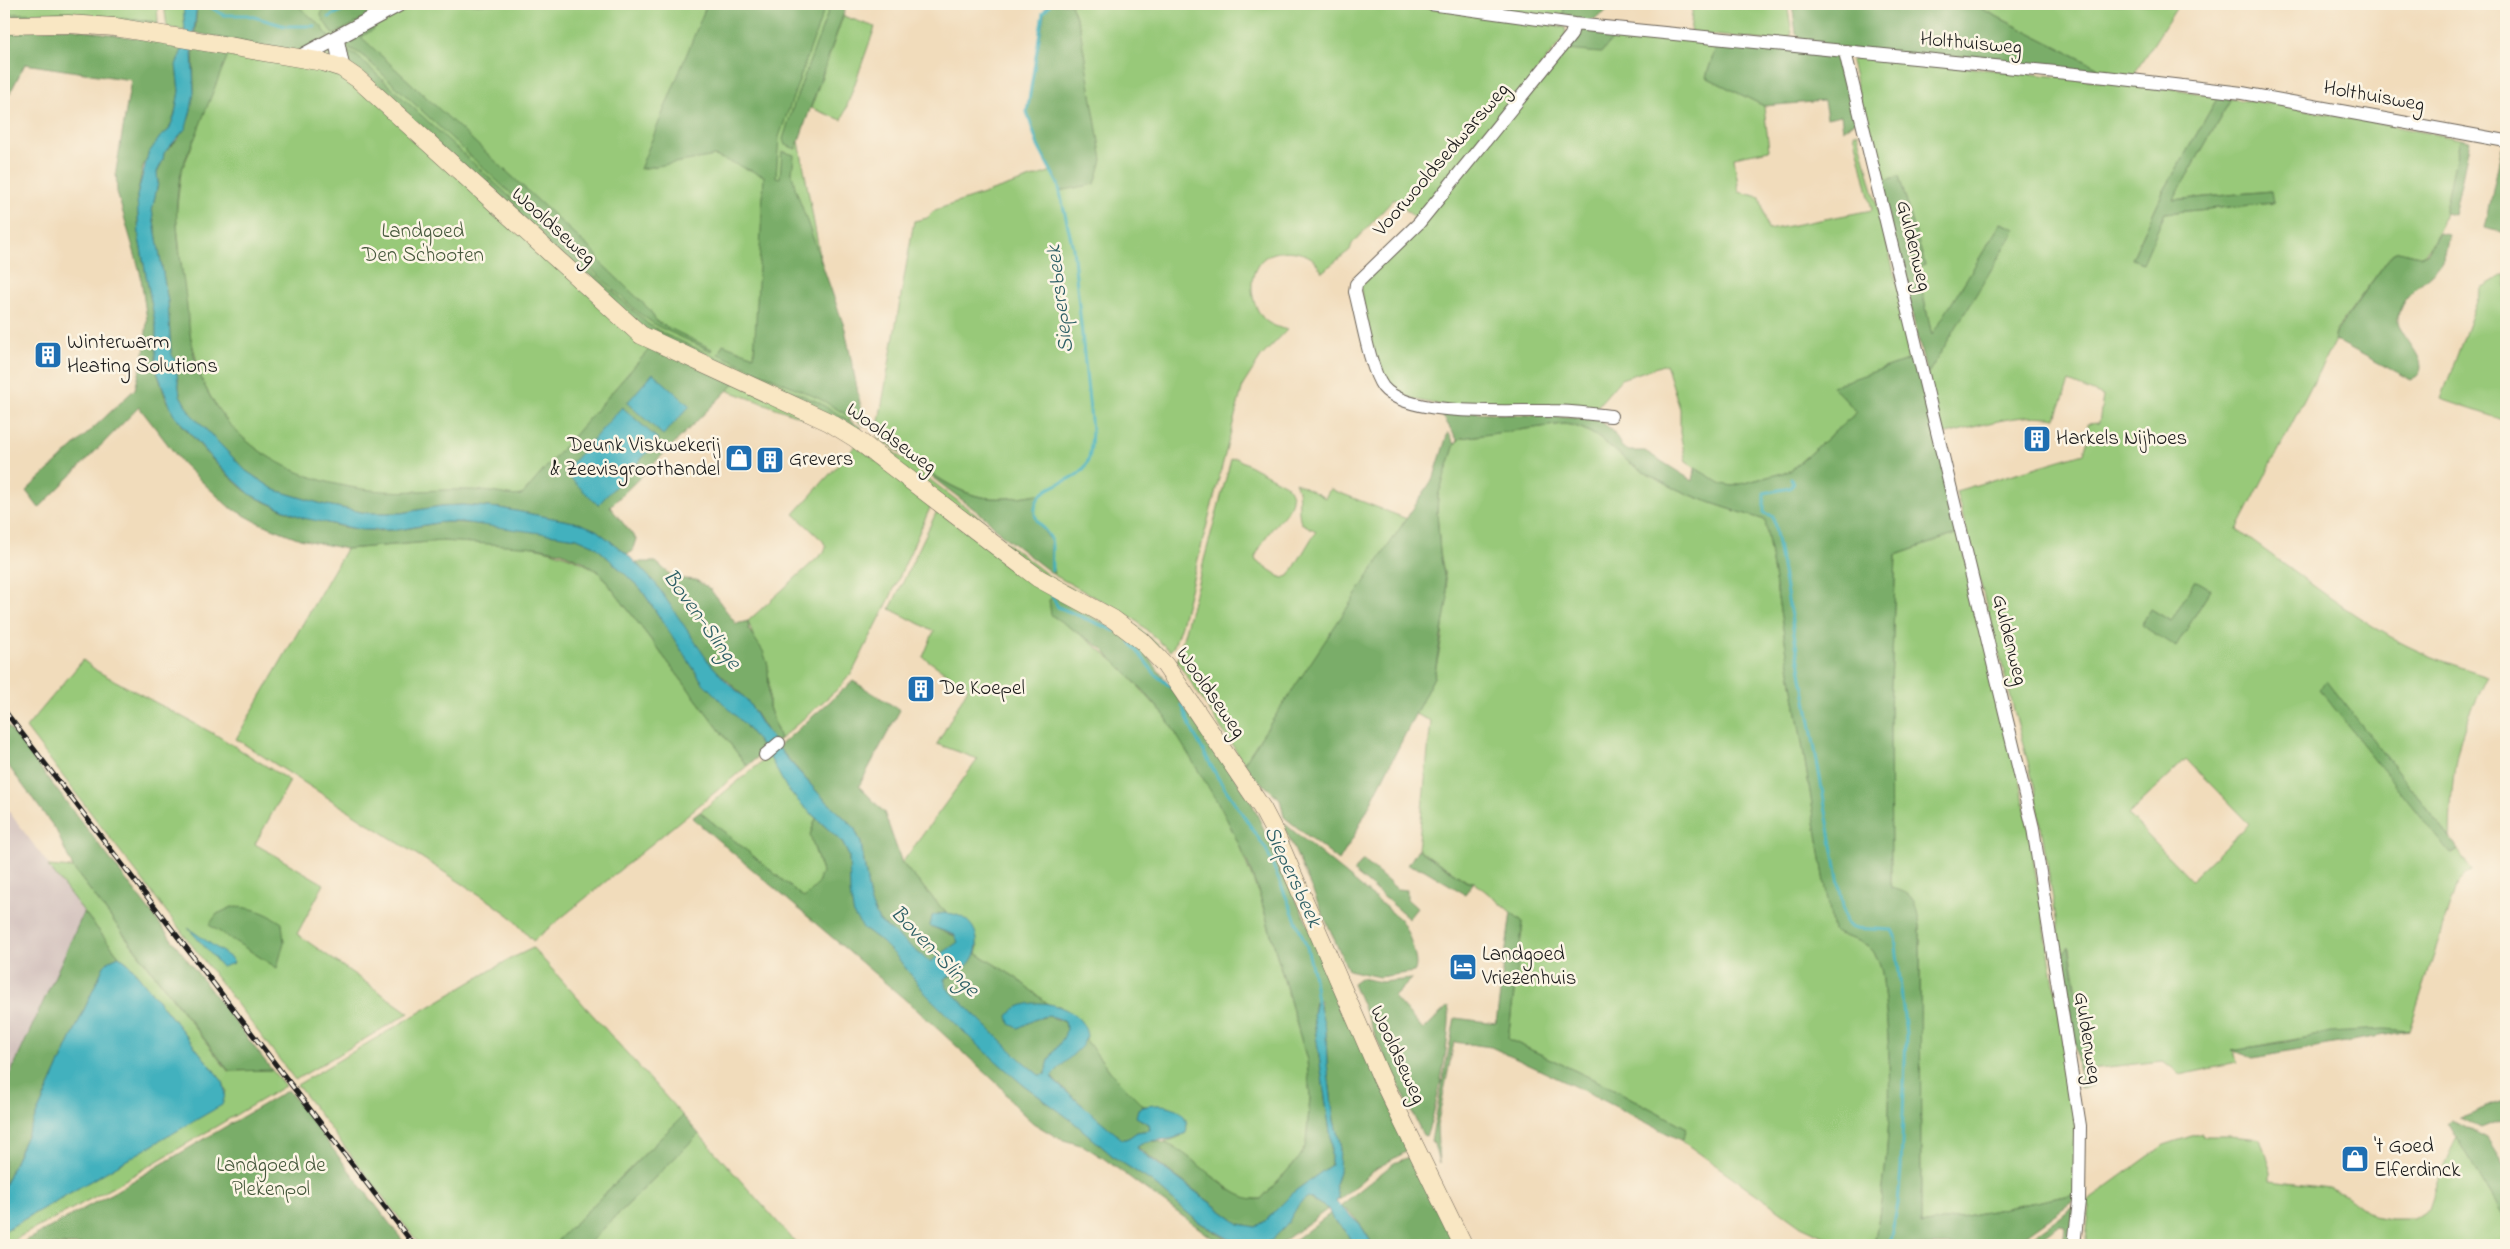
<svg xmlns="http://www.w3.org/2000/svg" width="2510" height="1249" font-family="'Indie Flower',sans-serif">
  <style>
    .industrial { fill: #d1c0bc }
    .green { fill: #98c979; stroke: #5a724a; fill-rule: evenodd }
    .forest { fill: #7aad69; stroke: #4b6442 }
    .water { fill: #42b1be; stroke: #2f666d }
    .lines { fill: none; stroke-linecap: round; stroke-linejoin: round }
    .stream { stroke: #42b1be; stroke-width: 3 }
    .minor-casing { stroke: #675f54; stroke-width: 14 }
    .tertiary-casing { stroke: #675f54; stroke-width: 17 }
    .secondary-casing { stroke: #675f54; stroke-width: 19 }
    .minor { stroke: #fff; stroke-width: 12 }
    .tertiary { stroke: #fff; stroke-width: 15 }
    .secondary { stroke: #f9e7c3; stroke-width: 18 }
    .rail-casing { stroke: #1c1c1c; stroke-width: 5 }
    .rail { stroke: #fcf5e5; stroke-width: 3; stroke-dasharray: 9; stroke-linecap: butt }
    .labels { text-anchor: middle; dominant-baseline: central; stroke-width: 5; stroke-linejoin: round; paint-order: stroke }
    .street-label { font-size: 21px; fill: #1c1c1c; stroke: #fcf5e5 }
    .park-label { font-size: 21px; fill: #47593d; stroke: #fcf5e5 }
    .poi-label { font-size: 21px; fill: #1c1c1c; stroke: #fcf5e5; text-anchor: start }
    .water-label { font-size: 22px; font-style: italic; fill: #2d5f65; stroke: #fcf5e5 }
  </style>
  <rect width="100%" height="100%" fill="#fcf5e5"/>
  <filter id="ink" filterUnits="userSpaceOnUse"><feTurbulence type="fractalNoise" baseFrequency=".02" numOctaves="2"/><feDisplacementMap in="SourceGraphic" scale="10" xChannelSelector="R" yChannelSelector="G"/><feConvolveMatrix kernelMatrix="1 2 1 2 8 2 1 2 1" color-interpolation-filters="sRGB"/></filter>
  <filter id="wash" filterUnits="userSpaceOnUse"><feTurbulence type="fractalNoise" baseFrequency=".0096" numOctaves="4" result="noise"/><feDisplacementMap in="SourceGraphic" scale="20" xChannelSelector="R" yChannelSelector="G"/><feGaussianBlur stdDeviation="1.12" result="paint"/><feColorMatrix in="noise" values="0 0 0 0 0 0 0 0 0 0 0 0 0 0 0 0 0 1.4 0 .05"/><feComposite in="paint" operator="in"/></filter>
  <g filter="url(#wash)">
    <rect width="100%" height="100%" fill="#f1dcbb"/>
    <path class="industrial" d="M4,805L84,912L4,1088Z"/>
    <path class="green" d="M4,4H157L158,22L59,13L4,14Z
      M164,4H183L185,31L167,27Z
      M229,4H833L796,125L853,436L641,359L523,495L490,505L339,489L302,483L235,442L202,381L198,366L181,299L182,273L176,215L181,172L191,148Z
      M1071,4H1406L1565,27L1566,35L1417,220L1394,199L1352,244L1350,250L1322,272C1319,267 1315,260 1310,257C1297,249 1273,249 1262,260C1247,275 1250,302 1263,318C1269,325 1278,327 1287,330L1261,357L1243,385L1181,625L1174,646L1170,651L1133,618L1054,575L1051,560V541L1040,526L1035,513V505L1041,494C1021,497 997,501 977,496C941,486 909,456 880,434V429L878,427L914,221L927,218L935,210L1052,171L1057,180L1080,28Z
      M1454,4H1564L1563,19Z
      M1693,4H1736L1742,8H1763L1767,4H1787L1792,33L1785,42L1690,33Z
      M1972,4H2179L2136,71L2135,77L2097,73V67Z
      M843,16L875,27L842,120L811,108Z
      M1618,33L1718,41L1706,77L1764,106L1769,150L1734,157L1739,192L1760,197L1768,230L1872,210L1854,133H1858L1916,357L1833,386L1857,412L1790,471L1733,486L1722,485L1686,462L1680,433V409L1666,364L1621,379L1594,410C1549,409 1416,417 1386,384C1372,369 1364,308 1360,285L1565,50Z
      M1859,56L2176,89L2218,97L2162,194L2132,259L2142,263L2165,213L2273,203L2270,191L2173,200L2231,99L2275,104L2460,139C2454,167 2446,243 2420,256L2398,251L2392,254L2337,329L2334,335L2335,340L2237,530C2289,567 2340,608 2396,640C2425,656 2457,666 2488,676C2481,691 2473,706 2467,721C2452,758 2451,799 2450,838L2327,682L2451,854L2458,850L2472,872L2465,875L2455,889L2409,1031C2349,1026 2292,1041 2233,1050L2236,1063L2180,1075L2162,1061L2090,1069L2070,948L2062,955L2035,789L1956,491L2084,453L2088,438L2087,424L2099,423L2103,396L2069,382L2056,418C2019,412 1983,425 1947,434L1942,433L1927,375L2015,229L2001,223L1932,336L1917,268L1925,265L1899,176L1880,182L1851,61ZM2211,589L2176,646L2151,609L2171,621ZM2186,759L2249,824L2191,880L2128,815Z
      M2506,274V421L2441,399L2482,288Z
      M1563,424C1598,427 1615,456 1644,472C1684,496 1720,506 1765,520L1833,930C1847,940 1865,938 1875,954C1884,967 1883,986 1885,1002C1894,1084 1889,1165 1874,1245H1859L1831,1240L1801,1226L1682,1141L1687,1128L1608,1086L1508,1039L1523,922L1474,882H1468L1418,849L1431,721L1415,714L1434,677L1442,638L1447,587L1440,553L1437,512L1438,496L1455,444L1461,438Z
      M878,440L984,521L998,536L1053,579L1127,618L1167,653L1161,654L1059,587L880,452Z
      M856,445L930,503V508L889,600L853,671L840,687L780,739L769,707V681L748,621L824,552L826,547L823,541L794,514Z
      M1236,458L1286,485C1302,502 1282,516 1272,529C1265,537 1260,548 1255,557L1256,561L1282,578L1289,576L1316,531L1301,523C1296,507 1302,497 1295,482L1325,498L1330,489L1407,519L1244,763L1177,661L1231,459Z
      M937,511L1056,594L1079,633L1120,666L1165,716L1208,783L1235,835L1261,900L1307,1060L1310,1098L1306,1144L1300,1157L1261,1199H1244L1165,1142L1181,1136L1169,1106H1144L1113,1075L1085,1039L1087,1036L1060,1006L1049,1005L1015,977L976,953L978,946L959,916L947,914L902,863L978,759L937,744L968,688L923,657L934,631L890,609Z
      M1959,533L2020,779L2075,1110L2076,1194L1921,1225L1920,925L1891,888L1890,710L1896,555Z
      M441,541C496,542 552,541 600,573L747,766L533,941L510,916L491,902L236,739L346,549Z
      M83,660L97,671L218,736L290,781L255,844L324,884L297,934L409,1013L295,1080L26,728Z
      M769,756L792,794L816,818L810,835L822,872L817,885L804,898L700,812Z
      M48,866L73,868L228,1071L272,1070L285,1086L113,1187L4,1245V1231L221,1105L226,1091L223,1082L129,964L119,956Z
      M533,948L683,1116L553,1245H420L297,1085L508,960Z
      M2201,1133V1136H2229L2260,1139L2271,1171V1181L2329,1188L2347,1196L2373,1216L2390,1219H2414L2429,1209L2443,1167L2457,1137L2506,1220V1245H2085L2090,1206L2085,1205L2091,1198L2164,1145Z
      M699,1134L798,1245H587Z"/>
    <path class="forest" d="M197,4H296L321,26L329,37L298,52L195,33Z
      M323,4H390L333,35L321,16Z
      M707,4H826L779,137L776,177L780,178L782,151L794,155L792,173L795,187L845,329L862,413L870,420L865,426L820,399L718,354L723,344L754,356L764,176L715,156L640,169Z
      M831,4H847L796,149L785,145L783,139L795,101Z
      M1046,4H1071L1080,28L1102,160L1095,184L1060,191L1057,180L1038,145L1027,112Z
      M1564,4H1618L1590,22L1563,19Z
      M1792,4H1972L2097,67V73L1808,45L1796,33Z
      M59,13L158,22L155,27L4,21V14Z
      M371,24L374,29L361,37L596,254L601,263L649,309L657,322L712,349L711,351L657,326L640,314L361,54L345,46L346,41Z
      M68,28L184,45L177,72L179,91L175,114L169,130L160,137L143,166L137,196L139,238L156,327V369L167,402L183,426L220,468L244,490L261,500L293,514L343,527L376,531L405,529L442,522L485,524L577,538L595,546L641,589L703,683L746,726L765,751L747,766L600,573L582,561L561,552L536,547L441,541L346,549L300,539L257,522L229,507L183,464L139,407L39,508L26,491L135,389L144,355L147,320L140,272L117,192L116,171L131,80L25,64L10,93L4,92V30Z
      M1581,29L1618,33L1601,53L1565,50Z
      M1718,41L1833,54L1841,58L1859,119L1843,130L1841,115L1827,118L1824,101L1764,106L1706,77Z
      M193,47L230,50C218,79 206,109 195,138C190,149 184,161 181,173C172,212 179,250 185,290C189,320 190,354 203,382C239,465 334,496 418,491C444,490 472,488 497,493C506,494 515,498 523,494L652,346L735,383L610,507L636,539L632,552L627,554L596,530L579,523L500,508L463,505L441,506L401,513H366L322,504L275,490L246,471L190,413L180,395L175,360L171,354L168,302L152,210L158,183L157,172L163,160L164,153L178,139L189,118L194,92Z
      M344,50L357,56L648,324L666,335L767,379L766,388L651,336L348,64Z
      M2218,97L2231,99L2173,200L2271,191L2273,203L2165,213L2143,263L2132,259L2162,194Z
      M2460,139L2470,141L2454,215L2444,213Z
      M2502,147L2506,148V233L2485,228Z
      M1899,176L1925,265L1917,268L1932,335L2001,223L2016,229L1927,375L1880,182Z
      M2439,233L2449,235C2447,243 2446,254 2442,261C2433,279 2400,292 2398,318C2396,336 2440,366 2411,380L2335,340L2334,335L2392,254L2398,251L2420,256L2428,252Z
      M1916,357L1959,533L1896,555L1890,710L1891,888C1916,893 1915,903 1920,925L1921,1225L2076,1194L2075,1200L2011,1245H1874C1889,1165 1894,1084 1885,1002C1883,986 1884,968 1875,954C1865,938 1847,940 1833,931L1765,520C1720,506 1684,496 1644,472C1615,456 1598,427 1563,424L1461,438L1458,441L1439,410L1598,419L1612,430L1622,447L1629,451H1645L1693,481L1695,468L1722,484L1733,486L1790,471L1857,412L1832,386Z
      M770,381L818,402L862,428L853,432L770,390Z
      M878,427L880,429V434C909,456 942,487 977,496C997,501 1022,497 1042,493L1035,505V513L1040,526L1051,541V560L1054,575L1002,535L987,519L878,436Z
      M1448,432L1455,444L1438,496L1437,512L1440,553L1448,597L1434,677L1355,834L1339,861L1284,817L1280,799L1253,775L1244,763L1434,477Z
      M636,562H656L674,578L696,580L710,589L736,624L748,621L749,630L763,651L768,665L769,707L780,739L775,743C765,730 758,715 748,702C737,687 720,676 708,661C683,629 663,593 636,562Z
      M2195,580L2211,589L2176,647L2141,625L2151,609L2171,621Z
      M1056,594L1140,645L1250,799L1411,1149L1377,1168L1336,1202L1338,1198L1335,1184L1339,1171L1340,1143L1334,1121L1327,1063L1326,1030L1321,1020L1320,1000L1315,1001L1313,1014L1331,1139V1165L1295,1191L1265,1221L1256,1227L1239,1224L1137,1147C1174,1118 1221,1205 1261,1199L1300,1157L1306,1144L1310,1098L1307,1060L1261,899L1248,864L1224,813L1165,716L1143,690L1101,648L1051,615L1049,600Z
      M853,681L900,710L859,786L884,812L902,863L947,914H937L930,926L957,937L958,942L956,945L930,962L879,921L870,901L861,843L854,827L819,794L778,747Z
      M2327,681L2450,838L2458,850L2450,854L2319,689Z
      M4,721L272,1070L229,1071L73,868L56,830L4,760Z
      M700,812L804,898L817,885L822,872L810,835L816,818L842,842L849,856L850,869L864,929L882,942L897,957L926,994L947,1015L1021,1083L1071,1120L1115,1158L1152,1182L1197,1221L1228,1240L1243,1245H1222L1103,1158L1084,1146L1060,1139L1033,1123L1015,1106L1000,1086L916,1009L692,818Z
      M1285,824L1400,919C1407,928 1421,963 1414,972L1379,977L1348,970L1286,831Z
      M1418,849L1467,882H1474L1465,894L1423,869L1408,865Z
      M1363,860L1397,889L1407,890V899L1417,908L1409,918L1354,872Z
      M232,907C253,907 265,912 282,923L284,942L277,968L209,925L217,914Z
      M84,912L119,956L110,960L104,966L4,1186V1088Z
      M1511,912L1523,922L1508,1039L1608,1086L1687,1128L1682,1141L1593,1095L1491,1047L1454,1042L1437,1126L1439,1164L1434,1144L1431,1141L1455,1018L1496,1023Z
      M2069,947L2092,1086L2081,1088L2062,955Z
      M976,953L1015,977L1049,1005L1033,1004L1018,1007L1029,1021L1048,1016L1065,1022C1070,1036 1058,1044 1052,1055C1048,1060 1047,1068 1046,1074L1039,1075L1020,1060L946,987L945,979L970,962Z
      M1360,978L1382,982L1412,979L1394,997L1423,1030L1448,1006C1454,1023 1435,1119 1426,1136L1423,1135L1382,1051L1353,983Z
      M2384,1029L2409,1031L2253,1058L2232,1050L2286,1042L2330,1032Z
      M1085,1039L1113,1075L1144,1106L1138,1109L1141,1120L1149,1124L1150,1130L1137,1132L1127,1139H1121L1055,1081L1052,1077L1053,1074Z
      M288,1090L406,1245H18L114,1192Z
      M2506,1100V1119L2481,1129L2459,1118Z
      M683,1116L699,1134L587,1245H553Z
      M2452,1121L2487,1139L2506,1169V1220L2448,1123Z
      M1412,1156L1458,1245H1373C1365,1231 1355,1214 1340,1206L1394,1163Z
      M1308,1197L1328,1209L1278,1245H1254C1289,1241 1290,1202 1308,1197Z
      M2075,1206L2071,1245H2063L2065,1227L2058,1226L2032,1245H2020Z
      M1331,1213L1333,1220L1345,1230L1353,1245H1288Z"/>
    <path class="water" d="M183,4H197L192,50L194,92L191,110L186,128L164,153L163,160L157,172L158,183L152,210L168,302L171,353L175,360L180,395L190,413L246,471L275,490L322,504L366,513H401L441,506L463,505L500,508L579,523L596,530L627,554L656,584L708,661L726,681L747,700L762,725L785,756L819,794L854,827L861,843L870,901L879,921L930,962L958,942L955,935L930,926L932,916C962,904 990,933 971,961C964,971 954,973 945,979L946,987L1020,1059L1039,1075L1046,1074C1047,1068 1048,1060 1052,1055C1058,1044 1069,1036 1065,1022C1045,1009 1035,1021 1018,1028L1010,1024L1008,1016C1024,991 1084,1004 1087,1036L1082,1046L1053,1074L1052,1077L1054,1081L1122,1139H1127L1137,1132L1150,1130L1149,1124L1136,1117L1138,1109C1157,1100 1193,1105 1186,1133C1167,1145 1152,1135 1137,1147L1139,1150L1239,1224L1256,1227L1265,1221L1295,1191L1331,1165V1139L1313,1014L1317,997L1326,1030L1327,1063L1334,1121L1340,1143L1339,1171L1335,1184L1338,1198L1336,1202L1361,1226L1373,1245H1353L1345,1230L1333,1220L1328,1209L1308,1197L1299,1204L1286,1226L1272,1240L1260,1245L1238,1244L1197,1221L1152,1182L1115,1158L1071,1120L1021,1083L969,1037L926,994L897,957L882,942L864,929L854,916L850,893L849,856L842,842L799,802L786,787L769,756L746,726L703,683L641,589L595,546L577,538L460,522H442L398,530H362L303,518L251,495L221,468L173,414L156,369V327L139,238L137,196L148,154L160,137L169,130L175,114L179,91L176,65L184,45L185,31Z
      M653,373L690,406L663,435L627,403Z
      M622,407L659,440L598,505L564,472Z
      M188,928L231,958L234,963L222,967Z
      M119,956L129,964L223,1082C226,1091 225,1097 222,1105L4,1231V1186L104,966L110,960Z"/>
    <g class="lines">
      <path class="stream" d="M206,4L223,15H247L285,26H315
        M1050,4L1043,13L1027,112L1038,146L1058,184L1073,248L1092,430C1091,441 1092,455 1086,465C1076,485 1037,482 1035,509C1033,522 1046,529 1051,539C1053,544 1051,562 1052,570
        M329,17L355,4
        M1791,478L1793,483L1790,488L1764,493V513L1773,516L1846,923L1852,928L1892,930L1895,936L1906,1034L1901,1168L1898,1204L1889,1245
        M1052,596L1058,607L1115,631
        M1130,642L1156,675L1171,687
        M1182,705L1192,730L1218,778L1266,849L1307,947L1313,972L1317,1001"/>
    </g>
  </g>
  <g filter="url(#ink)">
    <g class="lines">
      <defs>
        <path id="minor" d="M1430,4L1574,24L2106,77L2242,93L2506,141
          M1574,24L1571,35L1419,223L1356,284L1355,292C1361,314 1370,370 1383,387C1408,418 1511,410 1550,411C1570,411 1590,414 1611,416
          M1845,52L2033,828L2080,1126L2079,1201L2074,1245
          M765,755L779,743"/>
        <path id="tertiary" d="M301,57L336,38
          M342,68L336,38L399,4"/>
        <path id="secondary" d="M4,25L68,24L115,27L323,62L342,68L358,79L641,335L829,422L855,438L1038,578L1113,619L1142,641L1165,665L1262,808L1274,831L1381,1077L1463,1245"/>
      </defs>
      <use href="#minor" class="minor-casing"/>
      <use href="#tertiary" class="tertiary-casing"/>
      <use href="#secondary" class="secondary-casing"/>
      <use href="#minor" class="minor"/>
      <use href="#tertiary" class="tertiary"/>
      <use href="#secondary" class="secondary"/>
      <defs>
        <path id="rail" d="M4,710L414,1245"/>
      </defs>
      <use href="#rail" class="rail-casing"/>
      <use href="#rail" class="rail"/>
    </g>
  </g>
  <defs>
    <symbol id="building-square" viewBox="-11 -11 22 22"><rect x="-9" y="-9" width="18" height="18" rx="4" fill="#1f6fb2" stroke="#fcf5e5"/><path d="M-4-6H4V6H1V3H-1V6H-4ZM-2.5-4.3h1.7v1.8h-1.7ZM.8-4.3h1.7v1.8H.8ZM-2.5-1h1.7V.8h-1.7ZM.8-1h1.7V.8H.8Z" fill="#fff"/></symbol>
    <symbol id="shop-square" viewBox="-11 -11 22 22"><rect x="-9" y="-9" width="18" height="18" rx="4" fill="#1f6fb2" stroke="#fcf5e5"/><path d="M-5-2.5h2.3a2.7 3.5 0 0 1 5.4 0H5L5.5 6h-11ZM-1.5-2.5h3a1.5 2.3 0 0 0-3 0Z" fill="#fff"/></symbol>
    <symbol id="hotel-square" viewBox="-11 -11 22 22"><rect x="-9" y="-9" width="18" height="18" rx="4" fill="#1f6fb2" stroke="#fcf5e5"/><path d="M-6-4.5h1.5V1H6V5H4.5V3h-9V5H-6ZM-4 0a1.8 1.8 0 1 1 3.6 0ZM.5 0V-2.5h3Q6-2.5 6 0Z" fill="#fff"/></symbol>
  </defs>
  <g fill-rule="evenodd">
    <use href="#building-square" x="32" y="339" width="32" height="32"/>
    <use href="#building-square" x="2021" y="423" width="32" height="32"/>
    <use href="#shop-square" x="723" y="442" width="32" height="32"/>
    <use href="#building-square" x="754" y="444" width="32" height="32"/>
    <use href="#building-square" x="905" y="673" width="32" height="32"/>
    <use href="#hotel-square" x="1447" y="951" width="32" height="32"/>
    <use href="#shop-square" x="2339" y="1143" width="32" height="32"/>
  </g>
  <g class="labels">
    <g class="street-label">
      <text transform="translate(1971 44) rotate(5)">Holthuisweg</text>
      <text transform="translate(2374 97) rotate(10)">Holthuisweg</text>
      <text transform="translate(1442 160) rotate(-49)">Voorwooldsedwarsweg</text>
      <text transform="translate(553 227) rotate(42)">Wooldseweg</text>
      <text transform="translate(1913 246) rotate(76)">Guldenweg</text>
      <text transform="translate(891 439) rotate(36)">Wooldseweg</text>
      <text transform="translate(2009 640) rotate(76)">Guldenweg</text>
      <text transform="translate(1210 693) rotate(55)">Wooldseweg</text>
      <text transform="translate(2087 1038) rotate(81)">Guldenweg</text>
      <text transform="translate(1397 1055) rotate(65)">Wooldseweg</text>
    </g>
    <g class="park-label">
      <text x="423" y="232">Landgoed<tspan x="423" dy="24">Den Schooten</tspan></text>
      <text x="271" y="1166">Landgoed de<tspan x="271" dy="24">Plekenpol</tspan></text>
    </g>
    <g class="poi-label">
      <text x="67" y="343">Winterwarm<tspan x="67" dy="24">Heating Solutions</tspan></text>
      <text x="2056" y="439">Harkels Nijhoes</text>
      <text x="720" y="446" text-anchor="end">Deunk Viskwekerij<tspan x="720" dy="24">&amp; Zeevisgroothandel</tspan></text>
      <text x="789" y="460">Grevers</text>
      <text x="940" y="689">De Koepel</text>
      <text x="1482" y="955">Landgoed<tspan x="1482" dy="24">Vriezenhuis</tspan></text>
      <text x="2374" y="1147">'t Goed<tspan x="2374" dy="24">Elferdinck</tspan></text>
    </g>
    <g class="water-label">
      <text transform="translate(1061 299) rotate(-97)">Siepersbeek</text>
      <text transform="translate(701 620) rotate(54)">Boven-Slinge</text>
      <text transform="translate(1292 877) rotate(65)">Siepersbeek</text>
      <text transform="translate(934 952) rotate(46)">Boven-Slinge</text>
    </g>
  </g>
  <rect width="2510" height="1249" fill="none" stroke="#fcf5e5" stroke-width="20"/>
</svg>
